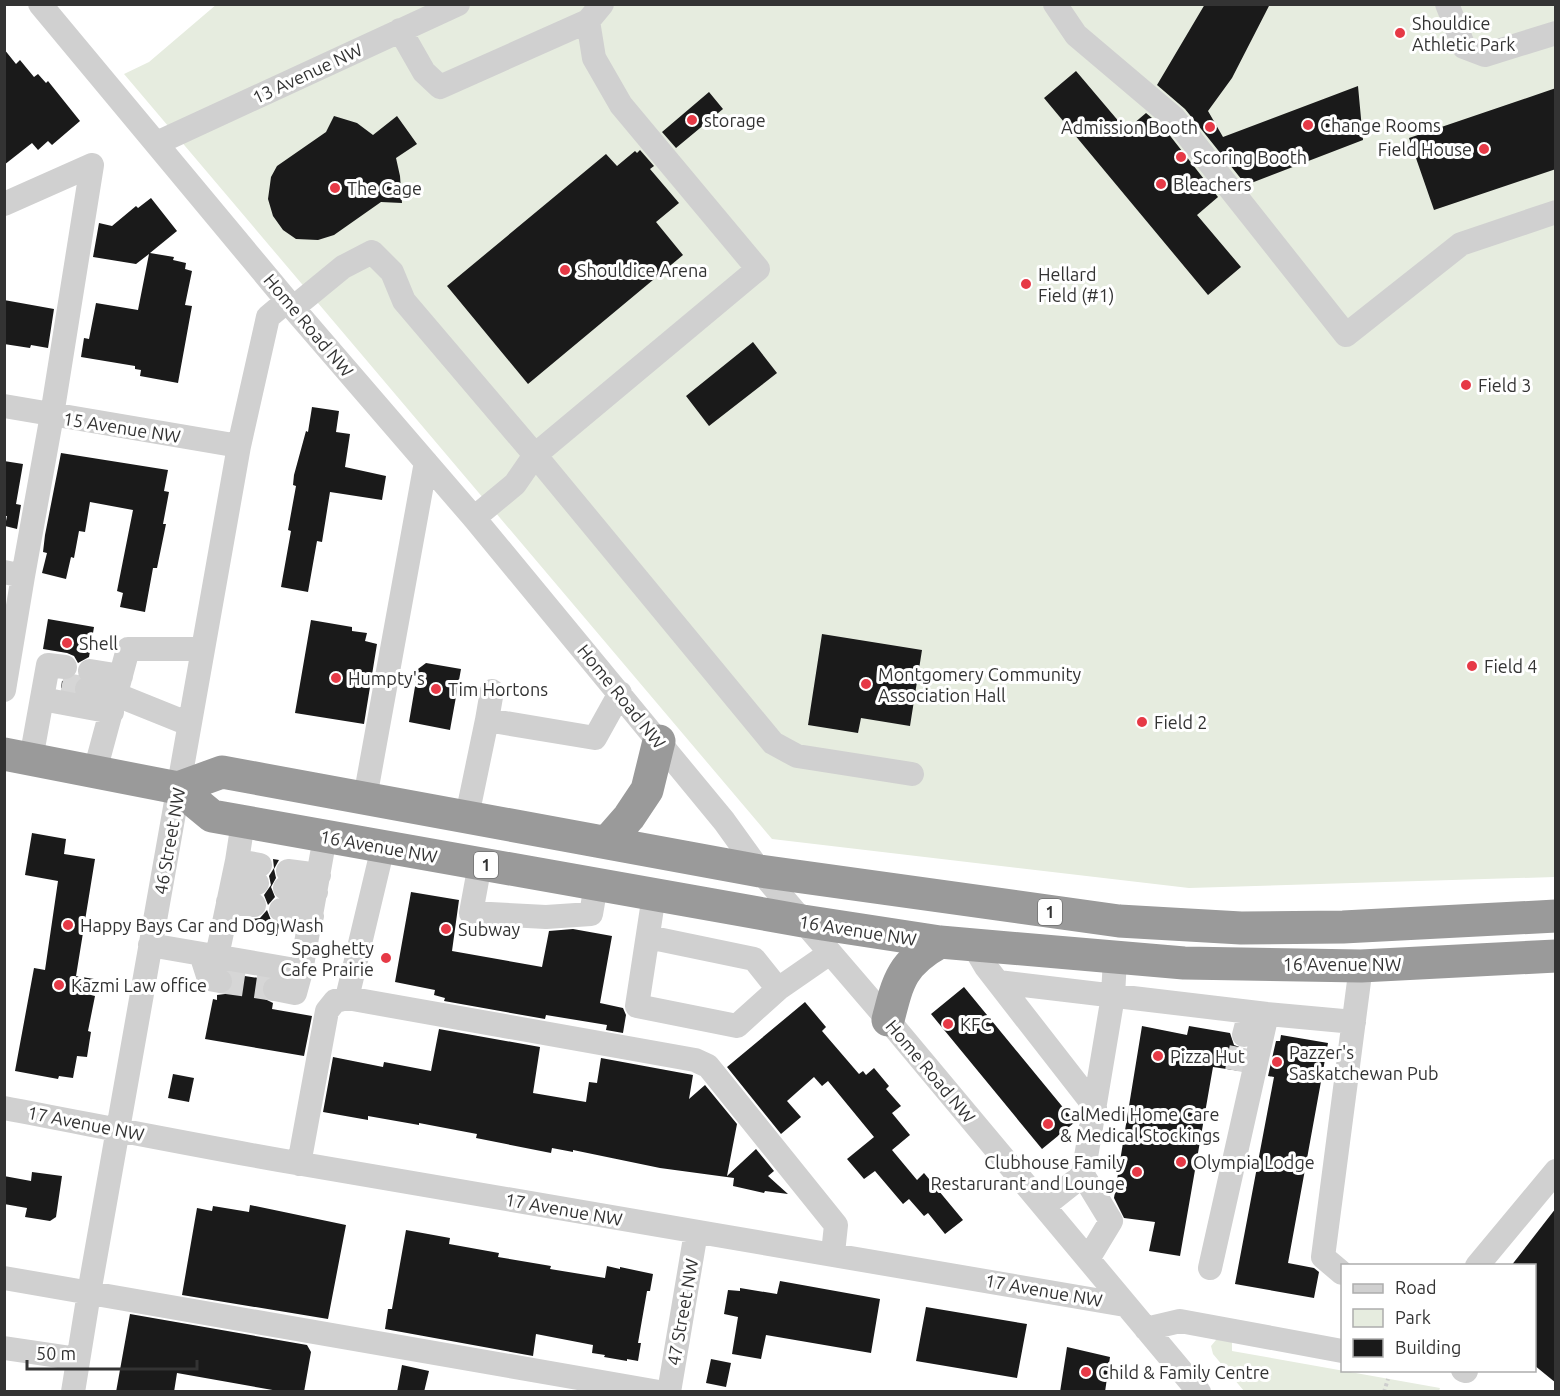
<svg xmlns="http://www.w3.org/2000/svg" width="1560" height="1396" font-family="Ubuntu,sans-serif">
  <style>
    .green { fill: #e6ecdf }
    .building { fill: #1a1a1a }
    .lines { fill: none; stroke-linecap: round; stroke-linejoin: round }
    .minor-tunnel { stroke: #d6d6d6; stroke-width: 24; stroke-dasharray: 24 12; stroke-linecap: butt }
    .path { stroke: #cdcdcd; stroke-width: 4; stroke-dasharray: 3 3; stroke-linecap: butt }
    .minor { stroke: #d0d0d0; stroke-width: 24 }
    .highway { stroke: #9a9a9a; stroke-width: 33 }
    .poi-dot { fill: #e63946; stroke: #fff; stroke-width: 2 }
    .labels { text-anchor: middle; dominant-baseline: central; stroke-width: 6; stroke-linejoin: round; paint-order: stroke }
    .shield { fill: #fff; stroke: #707070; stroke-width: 1.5 }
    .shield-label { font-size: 16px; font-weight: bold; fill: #333 }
    .poi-label { font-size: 18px; fill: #333; stroke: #fff; text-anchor: start }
    .street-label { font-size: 18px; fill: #333; stroke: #fff }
  </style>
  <rect width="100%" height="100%" fill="#fff"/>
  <path class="green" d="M217,4L1555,5V877L1189,888L772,839L124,74L149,62Z
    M1232,1338V1351L1440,1388L1439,1391H1244L1213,1354L1211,1346L1216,1340Z"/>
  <path class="building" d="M1205,4H1270L1232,78L1208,111L1223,137L1358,86L1363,140L1246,185L1185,109L1157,85Z
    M4,49L16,64L20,60L34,77L38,74L46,83L48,81L80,121L52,145L48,141L38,150L32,143L4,165Z
    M1076,71L1126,130L1146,113L1164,128L1218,197L1197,215L1241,267L1208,295L1044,98Z
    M1556,88V169L1434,210L1409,138Z
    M709,92L723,109L676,148L662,132Z
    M334,116L357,123L373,135L397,116L417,144L396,158L400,176L402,203L381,202L334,235L318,240L296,239L283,230L273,216L268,199L271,177L277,166L326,132Z
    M640,150L654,166L650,169L679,203L656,222L683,255L528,384L447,286L606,154L617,166L635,151L637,153Z
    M151,198L177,231L150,253L174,257L173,260L186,263L185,269L192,271L185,305L192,306L178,383L140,376L141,370L135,369V366L81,357L84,338L89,339L96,303L138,310L149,254L136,264L93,257L99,223L112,226L136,206L138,208Z
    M4,300L54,309L48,348L31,345L30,348L4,344Z
    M753,342L777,373L709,426L686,396Z
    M312,407L339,411L336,432L350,434L345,467L386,476L382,500L330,492L322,542L317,541L308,592L281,587L291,531L288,530L296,486L293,485L294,475L306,431L308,432Z
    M61,453L168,470L164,491L169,492L163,524H166L157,568H153L145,612L120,607L123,593L117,591L133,510L90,502L85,532L79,531L74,558L71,557L66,579L42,573L47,553L43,552L45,535Z
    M4,461L23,464L16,504L21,505L17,529L5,526L7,516H4Z
    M48,619L94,627L89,657L78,663L74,656L67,653L43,649Z
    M311,620L352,627V631L367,633L365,641L377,644L364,724L295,713Z
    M822,634L922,650L910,726L861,718L858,733L808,725Z
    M426,663L461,669L450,730L409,722L418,669Z
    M77,675L78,678L73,686V690L61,688L62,681L70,680Z
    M32,833L66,839L64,854L95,859L76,976L94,979L91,995L95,996L88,1031L91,1032L87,1057L77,1056L73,1078L59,1076L58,1079L15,1071L34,968L45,970L58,881L25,875Z
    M273,859L279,860L274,869L276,878L271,887L275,897L268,905L264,895L271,885L269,876L274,868Z
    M411,892L459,900L452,951L542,967L549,931L573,929L612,936L600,1003L623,1008L626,1015L623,1033L606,1030L607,1025L546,1015L545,1019L444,1001L445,998L434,995L435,990L395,982Z
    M267,910L271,920L279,924L277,936L251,931L253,919L260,918Z
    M232,974L265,979L261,986V993L265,999L273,1003L272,1009L312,1016L304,1056L205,1039L213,999L217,1000V995L225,994L231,990L234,983Z
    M964,987L1075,1122L1042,1149L931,1014Z
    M805,1002L826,1027L822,1031L859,1074L863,1071L866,1075L874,1068L889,1086L886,1089L901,1106L892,1113L910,1135L892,1150L917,1180L924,1173L963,1220L945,1234L928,1213L924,1216L909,1199L903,1204L875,1171L864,1179L847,1159L874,1137L828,1081L822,1086L814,1077L787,1101L801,1117L781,1134L727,1067Z
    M1142,1026L1187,1035L1189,1026L1230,1033L1234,1045L1245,1049L1240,1071L1213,1067L1180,1256L1149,1251L1155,1222L1124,1218L1114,1198Z
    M439,1029L540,1047L533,1093L586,1102L589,1082L597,1083L601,1058L693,1075L689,1099L705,1085L737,1124L727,1176L756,1149L774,1171L768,1176L788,1194L765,1191L764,1193L733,1186L734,1178L660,1168L573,1150V1152L552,1148L551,1153L476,1138L477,1134L419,1123V1125L368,1116V1120L323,1112L333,1057L383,1067L384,1062L431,1071Z
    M1281,1035L1328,1043L1288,1263L1314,1268L1319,1272L1314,1298L1235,1284L1274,1077L1268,1076L1276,1041H1280Z
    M173,1074L194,1078L189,1102L168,1098Z
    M32,1172L62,1176L56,1217L50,1221L25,1217L27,1208L4,1204V1176L31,1181Z
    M250,1205L346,1225L328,1319L182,1295L197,1208L212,1211L213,1206L249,1212Z
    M1556,1208V1383L1534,1365V1266H1511Z
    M406,1230L450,1238L449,1244L499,1253L498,1257L551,1266L550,1269L605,1278L607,1266L620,1269V1267L653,1274L650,1291H647L638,1343H641L638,1361L627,1359V1361L604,1357L605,1355L592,1353L593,1345L536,1334L533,1356L385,1329L388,1309H392Z
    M780,1281L880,1299L871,1353L766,1335L761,1359L732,1354L738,1317L724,1314L728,1290L740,1291V1288L777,1294Z
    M926,1307L1027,1324L1017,1378L916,1361Z
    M130,1314L307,1345L311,1352L304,1392H284L177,1373L174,1392H116Z
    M1067,1347L1110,1357L1105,1392H1060Z
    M711,1359L731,1363L726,1387L706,1383Z
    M402,1365L429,1371L424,1392H397Z"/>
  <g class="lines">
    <path class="minor-tunnel" d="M62,684L87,689
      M220,981L275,989
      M1237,1071L1244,1035"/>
    <path class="path" d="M1384,1392L1388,1379"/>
    <path class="minor" d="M40,4L293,308L474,518L724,821L760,871L888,1020L1199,1392
      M1055,4L1076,35L1174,118L1346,335L1461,244L1556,212
      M1447,4L1464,47L1485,55L1556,33
      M400,30L424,72L440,87L588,21
      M157,143L458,4
      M4,204L92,165
      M293,308L343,267L372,252L392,272L404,301L535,455L773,743L797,756L912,774
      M4,406L239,446
      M474,518L515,484L535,455L758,269L621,105L594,58L588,21L602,4
      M4,572L23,576L52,415L92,165
      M90,671L121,676
      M87,689L117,695L189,724
      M4,690L23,576
      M42,699L112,712
      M487,720L492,691
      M31,759L48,665L65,667
      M95,771L128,649H203
      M365,798L426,462
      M467,816L487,720L595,738L620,693
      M237,861L260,865
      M480,864L471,913L546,917L591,914L596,885
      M288,871L319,875
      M233,880L257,883
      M285,888L316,892
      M654,895L637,1006L737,1026L778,989L830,953
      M228,902L254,905
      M281,910L312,916
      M648,937L754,959L778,989
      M150,945L301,971L325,837
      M973,945L986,967L1095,1107
      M201,954L209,979L220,981
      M217,956L237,861L243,822
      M998,982L1267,1014L1354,1022
      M275,989L295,993L301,971
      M347,998L383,847
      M1244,1035L1250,1012
      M4,1108C104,1127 203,1147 302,1164C576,1213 851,1256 1125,1305
      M299,1164L327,1011L335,1001L347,998L695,1060L708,1066L836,1225L833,1253
      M1083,1175L1111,1221L1088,1259
      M1044,1206L1083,1175L1113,996L1115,958
      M1477,1266L1556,1171
      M1210,1268L1267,1014
      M1342,1273L1323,1257L1361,966
      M4,1278L659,1392
      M1146,1329L1180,1321L1342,1351
      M4,1348L78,1359
      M1463,1370L1466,1371
      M73,1392L89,1293L239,446L268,317L287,301
      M669,1392L696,1232"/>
    <path class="highway" d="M4,754L178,788L212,816L803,921L940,942L1184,963L1361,966L1556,956
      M178,788L222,772L760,871L1119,921L1241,928L1343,927L1556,916
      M608,841L629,817L647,790L659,741
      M888,1020C898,980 902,963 940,942"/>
  </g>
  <g class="poi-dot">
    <circle cx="1400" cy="33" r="6"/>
    <circle cx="692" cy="120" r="6"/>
    <circle cx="1308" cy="125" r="6"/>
    <circle cx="1210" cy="127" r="6"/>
    <circle cx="1484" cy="149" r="6"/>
    <circle cx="1181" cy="157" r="6"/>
    <circle cx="1161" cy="184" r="6"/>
    <circle cx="335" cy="188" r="6"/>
    <circle cx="565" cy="270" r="6"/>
    <circle cx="1026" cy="284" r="6"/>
    <circle cx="1466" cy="385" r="6"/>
    <circle cx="67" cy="643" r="6"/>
    <circle cx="1472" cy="666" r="6"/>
    <circle cx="336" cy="678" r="6"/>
    <circle cx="866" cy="684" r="6"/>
    <circle cx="436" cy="689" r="6"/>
    <circle cx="1142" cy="722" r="6"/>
    <circle cx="68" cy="925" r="6"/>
    <circle cx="446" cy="929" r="6"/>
    <circle cx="386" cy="958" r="6"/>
    <circle cx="59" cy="985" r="6"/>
    <circle cx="948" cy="1024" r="6"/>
    <circle cx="1158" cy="1056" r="6"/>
    <circle cx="1277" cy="1062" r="6"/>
    <circle cx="1048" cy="1124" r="6"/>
    <circle cx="1181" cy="1162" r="6"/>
    <circle cx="1137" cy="1172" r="6"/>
    <circle cx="1086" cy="1372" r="6"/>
  </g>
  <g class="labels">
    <g class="shield">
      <rect x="474" y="852" width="24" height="26" rx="4.5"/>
      <rect x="1038" y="899" width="24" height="26" rx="4.5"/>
    </g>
    <g class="shield-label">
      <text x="486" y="865">1</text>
      <text x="1050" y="912">1</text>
    </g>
    <g class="poi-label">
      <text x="1412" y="23">Shouldice<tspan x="1412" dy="21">Athletic Park</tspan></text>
      <text x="704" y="120">storage</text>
      <text x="1320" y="125">Change Rooms</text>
      <text x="1198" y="127" text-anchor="end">Admission Booth</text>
      <text x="1472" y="149" text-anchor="end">Field House</text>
      <text x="1193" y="157">Scoring Booth</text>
      <text x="1173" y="184">Bleachers</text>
      <text x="347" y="188">The Cage</text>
      <text x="577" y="270">Shouldice Arena</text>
      <text x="1038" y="274">Hellard<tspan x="1038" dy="21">Field (#1)</tspan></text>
      <text x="1478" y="385">Field 3</text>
      <text x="79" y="643">Shell</text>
      <text x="1484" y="666">Field 4</text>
      <text x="878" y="674">Montgomery Community<tspan x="878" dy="21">Association Hall</tspan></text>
      <text x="348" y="678">Humpty's</text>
      <text x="448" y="689">Tim Hortons</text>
      <text x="1154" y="722">Field 2</text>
      <text x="80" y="925">Happy Bays Car and Dog Wash</text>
      <text x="458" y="929">Subway</text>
      <text x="374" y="948" text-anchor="end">Spaghetty<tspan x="374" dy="21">Cafe Prairie</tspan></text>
      <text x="71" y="985">Kazmi Law office</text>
      <text x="960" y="1024">KFC</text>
      <text x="1289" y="1052">Pazzer's<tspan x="1289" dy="21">Saskatchewan Pub</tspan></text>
      <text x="1170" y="1056">Pizza Hut</text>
      <text x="1060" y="1114">CalMedi Home Care<tspan x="1060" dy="21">&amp; Medical Stockings</tspan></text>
      <text x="1125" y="1162" text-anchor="end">Clubhouse Family<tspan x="1125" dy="21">Restarurant and Lounge</tspan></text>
      <text x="1193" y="1162">Olympia Lodge</text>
      <text x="1098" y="1372">Child &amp; Family Centre</text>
    </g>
    <g class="street-label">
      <text transform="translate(307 73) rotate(-25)">13 Avenue NW</text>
      <text transform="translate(309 325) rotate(50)">Home Road NW</text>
      <text transform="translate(122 427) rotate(9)">15 Avenue NW</text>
      <text transform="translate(622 696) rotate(51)">Home Road NW</text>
      <text transform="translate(169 841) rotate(-80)">46 Street NW</text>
      <text transform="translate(379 846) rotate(10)">16 Avenue NW</text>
      <text transform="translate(858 930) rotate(9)">16 Avenue NW</text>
      <text x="1342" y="964">16 Avenue NW</text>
      <text transform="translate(931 1071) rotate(50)">Home Road NW</text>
      <text transform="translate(86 1123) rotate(11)">17 Avenue NW</text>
      <text transform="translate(564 1209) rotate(10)">17 Avenue NW</text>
      <text transform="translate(1044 1290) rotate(10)">17 Avenue NW</text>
      <text transform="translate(682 1312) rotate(-80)">47 Street NW</text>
    </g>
  </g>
  <rect width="1560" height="1396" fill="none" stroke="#333333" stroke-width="12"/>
  <rect x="1341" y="1264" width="195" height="108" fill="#ffffff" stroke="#adadad" stroke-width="1.5"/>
  <rect x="1353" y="1284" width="30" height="9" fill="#d0d0d0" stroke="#adadad" stroke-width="1.5"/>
  <text x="1395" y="1294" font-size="18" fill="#333333">Road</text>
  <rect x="1353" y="1309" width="30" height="18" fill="#e6ecdf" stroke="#adadad" stroke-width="1.5"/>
  <text x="1395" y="1324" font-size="18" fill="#333333">Park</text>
  <rect x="1353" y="1339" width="30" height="18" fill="#1a1a1a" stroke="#adadad" stroke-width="1.5"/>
  <text x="1395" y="1354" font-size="18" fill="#333333">Building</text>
  <path d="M27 1360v9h170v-9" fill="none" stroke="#333333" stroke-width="3"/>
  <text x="36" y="1360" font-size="18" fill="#333333" stroke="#ffffff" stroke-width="4.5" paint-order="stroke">50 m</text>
</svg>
